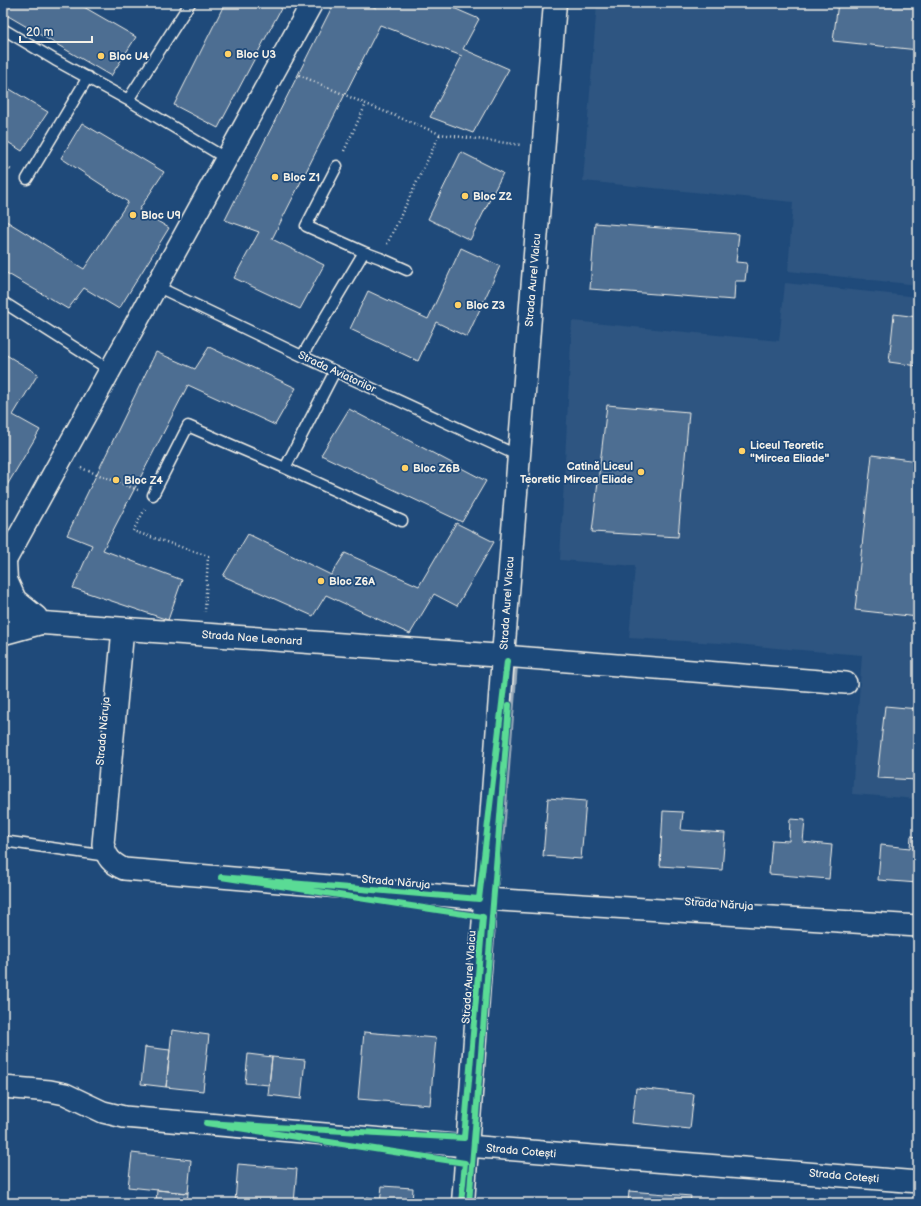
<svg xmlns="http://www.w3.org/2000/svg" width="921" height="1206" font-family="'Balsamiq Sans',sans-serif">
  <style>
    .built { fill: #2d5581 }
    .lines { fill: none; stroke-linecap: round; stroke-linejoin: round }
    .stream { stroke: #9cacbb; stroke-width: 7 }
    .building { fill: #4d6e92; stroke: #f4f1e8 }
    .lane-casing { stroke: #f4f1e8; stroke-width: 13 }
    .street-casing { stroke: #f4f1e8; stroke-width: 24 }
    .secondary-casing { stroke: #f4f1e8; stroke-width: 25 }
    .path { stroke: #f4f1e8; stroke-width: 2.5; stroke-dasharray: 1 3; stroke-linecap: butt }
    .lane { stroke: #1f4a7a; stroke-width: 10 }
    .street { stroke: #1f4a7a; stroke-width: 21 }
    .secondary { stroke: #1f4a7a; stroke-width: 22 }
    .cycleway-casing { stroke: #1f4a7a; stroke-width: 8 }
    .cycleway { stroke: #5adb95; stroke-width: 6 }
    .poi-dot { fill: #ffd166; stroke: #1f4a7a; stroke-width: 1.5 }
    .labels { text-anchor: middle; dominant-baseline: central; stroke-width: 3.5; stroke-linejoin: round; paint-order: stroke }
    .poi-label { font-size: 11px; font-weight: bold; fill: #f4f1e8; stroke: #1f4a7a; text-anchor: start }
    .street-label { font-size: 11px; fill: #f4f1e8; stroke: #1f4a7a }
  </style>
  <rect width="100%" height="100%" fill="#1f4a7a"/>
  <filter id="ink" filterUnits="userSpaceOnUse"><feTurbulence type="fractalNoise" baseFrequency=".025" numOctaves="2"/><feDisplacementMap in="SourceGraphic" scale="8" xChannelSelector="R" yChannelSelector="G"/><feConvolveMatrix kernelMatrix="1 2 1 2 8 2 1 2 1" color-interpolation-filters="sRGB"/></filter>
  <g filter="url(#ink)">
    <path class="built" d="M597,3H918V285L788,271L793,202L583,181Z
      M785,283L918,297V799L852,794L862,655L776,648L737,644L629,638L635,566L560,560L572,321L779,341Z"/>
    <g class="lines">
      <path class="stream" d="M501,839L515,658
        M441,906L476,910V916
        M435,1153L460,1157L459,1161"/>
    </g>
    <path class="building" d="M3,3H77L136,37L111,76L3,13Z
      M225,3H284L218,128L174,105Z
      M334,3H364L376,8L379,3H442L479,19L463,49L509,69L473,133L430,117L462,56L380,25L272,239L324,265L300,309L234,278L259,232L225,220Z
      M838,3H918V50L833,41Z
      M3,85L48,112L22,151L3,139Z
      M82,123L164,172L139,210L169,228L119,309L84,288L68,309L3,271V219L84,269L128,202L61,158Z
      M461,152L503,173L470,240L428,219Z
      M595,223L739,234L736,262L747,263L745,281H735L734,300L590,289Z
      M461,248L500,266L467,337L436,322L418,361L350,329L368,291L428,319Z
      M894,314L918,317V366L889,362Z
      M209,347L296,388L275,425L188,385L103,550L182,580L168,620L73,588L92,545L67,535L156,352L195,369Z
      M3,353L38,374L13,415L40,430L3,492Z
      M607,405L689,412L678,537L592,532Z
      M349,409L486,481L462,522L321,455Z
      M872,455L918,461V617L855,610Z
      M456,523L494,542L457,606L434,594L410,634L326,595L313,616L223,576L248,534L331,575L345,553L419,586Z
      M885,706L918,709V780L877,778Z
      M548,798L586,801L581,859L543,856Z
      M663,811L683,812L681,830L725,833L722,870L660,866Z
      M790,819L805,820L803,842L832,845L829,879L769,874L772,840L789,841Z
      M911,836L918,837V883L878,880L881,845L910,848Z
      M172,1030L209,1035L203,1091L166,1087Z
      M364,1032L436,1038L430,1105L358,1099Z
      M145,1047L170,1050L166,1087L141,1084Z
      M248,1054L272,1057L269,1085L245,1083Z
      M272,1057L305,1060L301,1099L268,1095Z
      M636,1088L694,1094L690,1129L632,1123Z
      M132,1153L191,1160L188,1193L128,1187Z
      M238,1164L297,1169L294,1203L235,1202Z
      M382,1186L413,1188L412,1203H380Z
      M157,1190L188,1193L187,1203H156Z
      M629,1191L691,1196L690,1203H628Z
      M367,1197L381,1199L380,1203H366Z
      M720,1199L768,1203H719Z"/>
    <g class="lines">
      <defs>
        <path id="lane" d="M3,29L55,60L128,100L227,159
          M128,100L190,3
          M27,179L88,77
          M364,252L380,258L407,270
          M156,286L302,356L519,456
          M3,302L110,370
          M302,356L364,252L306,226L337,166
          M335,371L285,468L402,521
          M153,495L188,426L285,468
          M3,841L107,856"/>
        <path id="street" d="M3,565L312,3
          M123,629L103,844C107,858 111,863 124,869L485,899L918,926
          M3,634L43,623
          M503,656L846,683
          M3,1087L50,1091L65,1094L103,1112L124,1117L467,1146L918,1182"/>
        <path id="secondary" d="M3,562H5L6,580L15,600L36,617
          M3,609L22,618L43,623L503,656
          M463,1203L503,656L555,3"/>
      </defs>
      <use href="#lane" class="lane-casing"/>
      <use href="#street" class="street-casing"/>
      <use href="#secondary" class="secondary-casing"/>
      <path class="path" d="M299,75L366,104L440,134L521,145
        M344,151L366,104
        M3,165L13,171
        M387,244L440,134
        M81,468L138,490
        M145,509L133,531L208,556L205,612"/>
      <use href="#lane" class="lane"/>
      <use href="#street" class="street"/>
      <use href="#secondary" class="secondary"/>
      <defs>
        <path id="cycleway" d="M461,1203L465,1163L206,1123L464,1138L483,917L221,877L479,899L507,661
          M469,1203L509,705"/>
      </defs>
      <use href="#cycleway" class="cycleway-casing"/>
      <use href="#cycleway" class="cycleway"/>
    </g>
  </g>
  <g class="poi-dot">
    <circle cx="228" cy="54" r="4"/>
    <circle cx="101" cy="56" r="4"/>
    <circle cx="275" cy="177" r="4"/>
    <circle cx="465" cy="196" r="4"/>
    <circle cx="133" cy="215" r="4"/>
    <circle cx="458" cy="305" r="4"/>
    <circle cx="742" cy="451" r="4"/>
    <circle cx="405" cy="468" r="4"/>
    <circle cx="641" cy="472" r="4"/>
    <circle cx="116" cy="480" r="4"/>
    <circle cx="321" cy="581" r="4"/>
  </g>
  <g class="labels">
    <g class="poi-label">
      <text x="236" y="54">Bloc U3</text>
      <text x="109" y="56">Bloc U4</text>
      <text x="283" y="177">Bloc Z1</text>
      <text x="473" y="196">Bloc Z2</text>
      <text x="141" y="215">Bloc U9</text>
      <text x="466" y="305">Bloc Z3</text>
      <text x="750" y="445">Liceul Teoretic<tspan x="750" dy="13">"Mircea Eliade"</tspan></text>
      <text x="633" y="466" text-anchor="end">Catină Liceul<tspan x="633" dy="13">Teoretic Mircea Eliade</tspan></text>
      <text x="413" y="468">Bloc Z6B</text>
      <text x="124" y="480">Bloc Z4</text>
      <text x="329" y="581">Bloc Z6A</text>
    </g>
    <g class="street-label">
      <text transform="translate(533 280) rotate(-85)">Strada Aurel Vlaicu</text>
      <text transform="translate(337 372) rotate(25)">Strada Aviatorilor</text>
      <text transform="translate(507 603) rotate(-86)">Strada Aurel Vlaicu</text>
      <text transform="translate(252 638) rotate(4)">Strada Nae Leonard</text>
      <text transform="translate(103 731) rotate(-85)">Strada Năruja</text>
      <text transform="translate(396 882) rotate(5)">Strada Năruja</text>
      <text transform="translate(719 904) rotate(4)">Strada Năruja</text>
      <text transform="translate(469 977) rotate(-86)">Strada Aurel Vlaicu</text>
      <text transform="translate(521 1151) rotate(5)">Strada Cotești</text>
      <text transform="translate(844 1176) rotate(5)">Strada Cotești</text>
    </g>
  </g>
  <rect width="921" height="1206" fill="none" stroke="#1f4a7a" stroke-width="16"/>
  <rect x="8" y="8" width="905" height="1190" fill="none" stroke="#f4f1e8" stroke-width="1.5" filter="url(#ink)"/>
  <path d="M20 36v6h72v-6" fill="none" stroke="#f4f1e8" stroke-width="2"/>
  <text x="26" y="36" font-size="12" fill="#f4f1e8" stroke="#1f4a7a" stroke-width="3" paint-order="stroke">20 m</text>
</svg>
